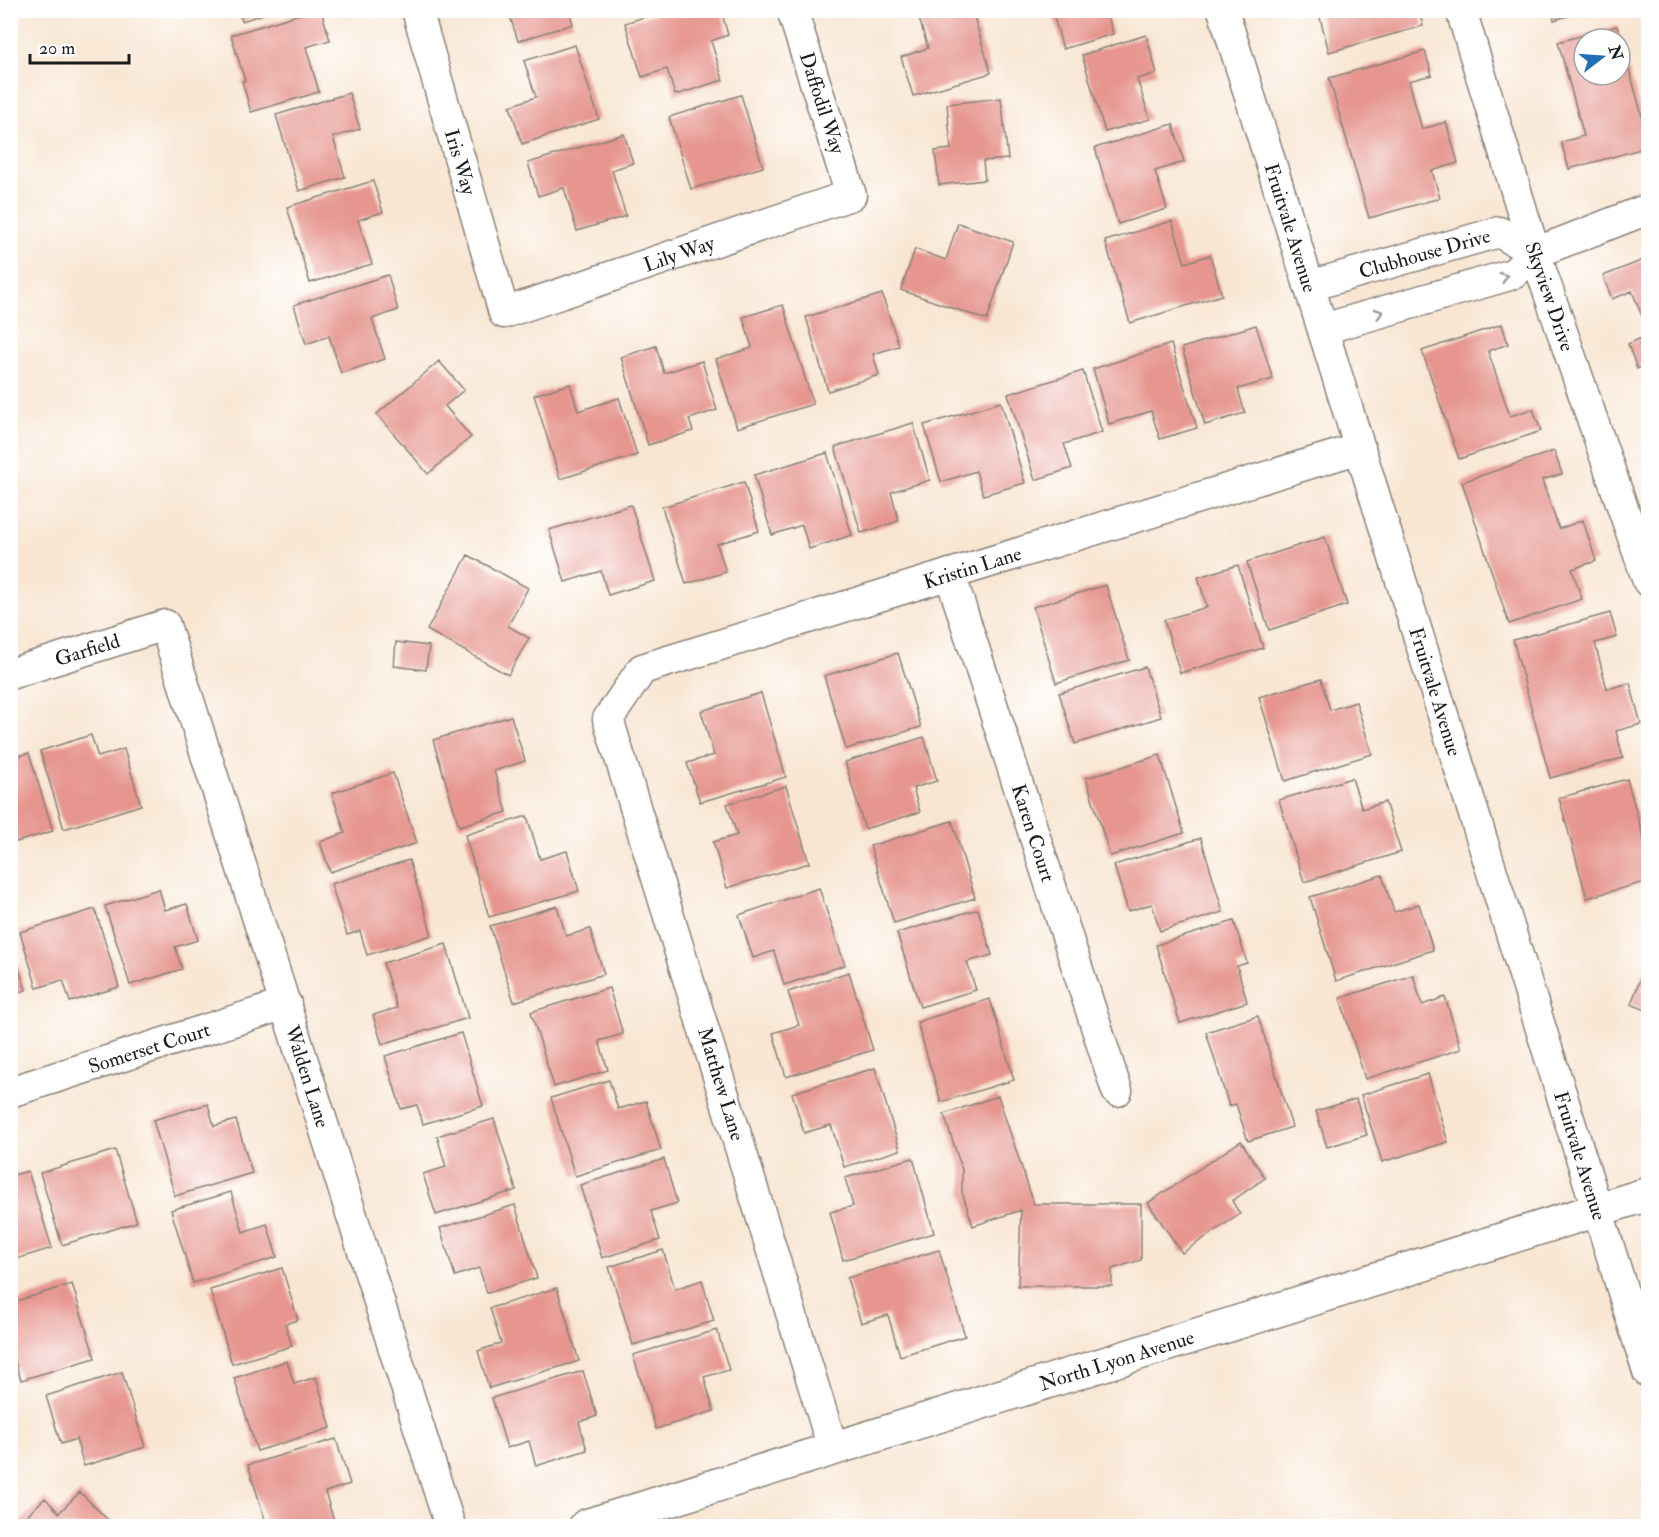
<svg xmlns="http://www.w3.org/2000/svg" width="1659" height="1537" font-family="'IM FELL Double Pica',serif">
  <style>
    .building { fill: #e6968f; fill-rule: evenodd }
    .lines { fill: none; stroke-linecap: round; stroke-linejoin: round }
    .minor-casing { stroke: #8a8178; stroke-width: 33 }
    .tertiary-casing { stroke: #8a8178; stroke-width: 36 }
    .minor { stroke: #fff; stroke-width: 30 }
    .tertiary { stroke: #fff; stroke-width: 33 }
    .oneway { stroke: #999 }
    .labels { text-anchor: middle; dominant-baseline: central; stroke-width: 5; stroke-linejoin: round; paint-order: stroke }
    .street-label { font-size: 20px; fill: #1c1c1c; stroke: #fff }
  </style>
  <rect width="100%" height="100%" fill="#fff"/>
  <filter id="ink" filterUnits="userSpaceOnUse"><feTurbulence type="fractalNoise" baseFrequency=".0167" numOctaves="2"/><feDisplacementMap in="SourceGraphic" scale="12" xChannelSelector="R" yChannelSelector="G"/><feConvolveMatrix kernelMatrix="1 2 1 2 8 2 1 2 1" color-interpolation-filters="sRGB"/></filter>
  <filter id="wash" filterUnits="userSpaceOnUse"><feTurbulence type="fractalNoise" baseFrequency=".008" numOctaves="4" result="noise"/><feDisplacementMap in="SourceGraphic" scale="24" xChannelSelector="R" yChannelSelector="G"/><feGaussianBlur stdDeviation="1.35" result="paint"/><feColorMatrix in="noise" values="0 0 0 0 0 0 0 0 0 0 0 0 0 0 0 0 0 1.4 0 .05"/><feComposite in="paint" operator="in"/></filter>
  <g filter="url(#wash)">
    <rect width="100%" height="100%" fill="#f8e6d3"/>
    <g id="blocks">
      <path class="building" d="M238,10H273V11L242,21Z
        M313,10H321L330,40L306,47L319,92L251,112L242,81H245L231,35Z
        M508,10H569L573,24L518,41Z
        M667,10H721L728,35L711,41L723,80L675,95L667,69L642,77L625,23Z
        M921,10H972L991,73L913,96L901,57L928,48L917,12Z
        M1052,10H1106L1113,34L1063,49Z
        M1318,10H1419L1423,26L1329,52Z
        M1552,10H1584V11L1554,20Z
        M1617,26L1648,137V147L1569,169L1561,142L1584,136L1558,42ZM1584,39H1620V75H1584Z
        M1146,35L1157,73L1137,79L1150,119L1105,132L1082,55Z
        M575,45L599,119L522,144L510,106L536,97L524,61Z
        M1425,51L1432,75L1409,81L1422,129L1446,122L1458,163L1432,171L1440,198L1369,218L1329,78Z
        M349,93L360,129L333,137L345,177L299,191L276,115Z
        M741,95L763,167L691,189L669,117Z
        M1001,98L1008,159L983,161L985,180L939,185L935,151L951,149L947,104Z
        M1173,124L1184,162L1155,171L1167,209L1118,224L1095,148Z
        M624,134L633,163L612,170L626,216L577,231L564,188L538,196L528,163Z
        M373,181L383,212L358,220L372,264L310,283L287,207Z
        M1172,221L1185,263L1210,255L1222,295L1130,323L1105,241Z
        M958,223L1013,242L987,320L901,290L915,249L946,260Z
        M1648,258V331L1632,291L1612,299L1603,276Z
        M388,275L398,310L372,319L385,359L341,373L329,336L306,344L294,305Z
        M882,294L899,346L873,354L879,375L828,391L806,317Z
        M783,305L813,404L737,428L716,359L752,348L743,317Z
        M1502,324L1508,344L1488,351L1510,416L1533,409L1541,431L1459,459L1422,351Z
        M1256,325L1273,379L1238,389L1245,413L1205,425L1182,348Z
        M1648,335V364L1637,369L1628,344Z
        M1171,344L1197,428L1160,439L1151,411L1109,424L1093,369Z
        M656,346L664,373L702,361L717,410L689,419L693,431L648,445L621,357Z
        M439,361L464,390L445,406L471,437L428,474L377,414Z
        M1083,371L1102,432L1064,444L1072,468L1035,480L1008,394Z
        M570,384L578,411L619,398L637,455L560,479L534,395Z
        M1001,402L1025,483L983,495L976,471L941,482L924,425Z
        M913,423L930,480L891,492L899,521L861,533L835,447Z
        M1554,451L1562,474L1542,480L1559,529L1583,520L1596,561L1572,569L1582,599L1509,624L1462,482Z
        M827,453L852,535L809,549L802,525L772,535L754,475Z
        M744,482L759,531L717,544L726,572L686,584L662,507Z
        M631,505L655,581L608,595L601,571L565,582L549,530Z
        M1325,537L1347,605L1269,630L1247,562Z
        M468,555L528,588L508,626L529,638L508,675L427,630Z
        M1238,565L1263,648L1180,673L1164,620L1207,607L1198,577Z
        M1106,585L1129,660L1056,683L1033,607Z
        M1610,613L1617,637L1595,643L1607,689L1630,683L1641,724L1616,731L1623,758L1550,778L1513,640Z
        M396,642L429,646L426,670L394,666Z
        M898,653L921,727L846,749L824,676Z
        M1145,667L1161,717L1075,744L1059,693Z
        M1321,679L1330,710L1356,702L1372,754L1285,781L1259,697Z
        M761,693L786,777L700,802L687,763L714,755L701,711Z
        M511,716L525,761L494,771L507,812L459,826L433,740Z
        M91,735L98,757L124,749L141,805L64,829L40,751Z
        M924,737L937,781L913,788L920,812L865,829L845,762Z
        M29,753L53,831L10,844V758Z
        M1160,755L1184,833L1110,856L1086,778Z
        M393,773L417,843L330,872L320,842L345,833L332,793Z
        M1352,778L1362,809L1385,802L1401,852L1304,882L1279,800Z
        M1627,779L1648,854V881L1587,898L1559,798Z
        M786,786L809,863L727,888L713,842L737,835L727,804Z
        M527,816L540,859L567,851L579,891L489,917L465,835Z
        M952,821L975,898L894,923L870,846Z
        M1201,838L1223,912L1160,931L1152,904L1128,911L1114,865Z
        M409,860L432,935L367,955L360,931L347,935L331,884Z
        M1382,875L1394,912L1419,904L1433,950L1336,981L1310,897Z
        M819,888L845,965L784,985L774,951L753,958L739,915Z
        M159,889L165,910L187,904L198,940L175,947L182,969L130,985L105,906Z
        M557,906L566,936L590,929L604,974L514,1002L490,926Z
        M95,909L119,987L70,1002L63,980L37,988L20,932Z
        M978,909L992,955L967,962L976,990L920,1007L897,933Z
        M1234,921L1247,963L1237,966L1247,1002L1180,1023L1156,945Z
        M10,943L26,990L10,995Z
        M446,944L468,1018L382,1044L373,1015L397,1008L383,963Z
        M1648,958V1011L1631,1004Z
        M849,972L873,1050L786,1077L773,1033L799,1025L788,992Z
        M1413,975L1422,1005L1445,997L1461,1049L1365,1079L1340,998Z
        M609,988L623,1034L599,1041L608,1070L554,1087L531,1012Z
        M990,999L1014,1080L941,1102L917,1022Z
        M1258,1016L1292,1127L1248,1141L1236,1104L1229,1106L1206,1032Z
        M461,1033L483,1106L423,1124L417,1105L401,1109L385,1056Z
        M875,1068L900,1150L844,1167L831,1125L804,1133L792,1093Z
        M1428,1074L1448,1142L1382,1162L1361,1095Z
        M609,1080L618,1109L646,1101L661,1150L575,1176L551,1098Z
        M998,1096L1034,1204H1141V1260L1112,1269V1286H1018L1021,1210L973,1226L962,1192V1170L944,1114Z
        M1356,1099L1367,1135L1327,1147L1316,1111Z
        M208,1104L214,1126L236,1120L252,1173L175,1196L153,1120Z
        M494,1119L516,1190L436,1215L423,1174L446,1167L437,1136Z
        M1241,1141L1265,1178L1232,1201L1240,1214L1182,1253L1148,1203Z
        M115,1150L137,1222L62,1245L40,1173Z
        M913,1158L934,1233L843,1260L830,1212L853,1206L845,1178Z
        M664,1159L677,1203L651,1211L660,1240L602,1258L580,1185Z
        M28,1171L52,1248L10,1261V1176Z
        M231,1192L243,1232L267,1224L277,1257L193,1283L171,1210Z
        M515,1205L537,1278L487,1293L479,1268L455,1276L440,1228Z
        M663,1250L675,1289L702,1280L714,1321L633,1345L609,1267Z
        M939,1250L965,1336L900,1356L888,1315L861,1323L847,1278Z
        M282,1268L298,1320L285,1324L292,1346L232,1364L210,1290Z
        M72,1284L95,1358L21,1380L10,1346V1303Z
        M557,1288L579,1361L489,1388L478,1351L501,1343L490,1308Z
        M717,1330L729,1370L704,1377L714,1411L656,1429L633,1355Z
        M287,1361L294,1384L316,1377L331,1428L257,1451L234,1378Z
        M583,1371L597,1416L579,1422L587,1450L536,1466L529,1441L507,1448L492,1398Z
        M122,1372L145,1447L84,1466L76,1439L61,1444L46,1396Z
        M336,1439L350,1484L325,1492L334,1521L317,1526H267L248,1465Z
        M80,1492L114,1526H16L45,1498L59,1513Z"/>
    </g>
  </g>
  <g filter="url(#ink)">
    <use href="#blocks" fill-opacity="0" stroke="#8a8178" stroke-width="1.5"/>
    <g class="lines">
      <defs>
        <g id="minor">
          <path id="s1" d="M417,10L504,313L851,195L792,10"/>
          <path id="s2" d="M1223,10L1648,1372"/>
          <path id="s3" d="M1461,10L1535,253L1648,581"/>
          <path id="s4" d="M1309,286L1499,232L1535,253"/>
          <path d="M1323,329L1513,274L1535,253L1648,209"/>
          <path id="s5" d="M950,574L1117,1091"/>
          <path id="s6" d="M10,674L165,625L450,1526"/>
          <path id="s7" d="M10,1092L286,1004"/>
          <path id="s8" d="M833,1449L608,719L642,669L1360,448"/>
        </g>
        <g id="tertiary">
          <path id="s9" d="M586,1526L1648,1194"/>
        </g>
      </defs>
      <use href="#minor" class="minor-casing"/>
      <use href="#tertiary" class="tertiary-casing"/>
      <use href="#minor" class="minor"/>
      <use href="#tertiary" class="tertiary"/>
    </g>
    <defs><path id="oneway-chevron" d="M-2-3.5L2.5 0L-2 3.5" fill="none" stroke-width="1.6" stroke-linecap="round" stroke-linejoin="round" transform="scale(1.5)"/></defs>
    <g class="oneway">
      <use href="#oneway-chevron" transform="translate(1504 277) rotate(-17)"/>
      <use href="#oneway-chevron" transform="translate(1379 313) rotate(-16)"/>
    </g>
  </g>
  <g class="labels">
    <g class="street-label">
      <text transform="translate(822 103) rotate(72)">Daffodil Way</text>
      <text stroke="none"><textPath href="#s1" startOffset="158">Iris Way</textPath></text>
      <text stroke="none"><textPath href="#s2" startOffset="228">Fruitvale Avenue</textPath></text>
      <text stroke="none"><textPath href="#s1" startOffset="500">Lily Way</textPath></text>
      <text stroke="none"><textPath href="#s4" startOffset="120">Clubhouse Drive</textPath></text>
      <text stroke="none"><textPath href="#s3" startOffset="300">Skyview Drive</textPath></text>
      <text stroke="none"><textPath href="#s8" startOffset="1170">Kristin Lane</textPath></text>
      <text stroke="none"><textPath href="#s6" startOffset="81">Garfield</textPath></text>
      <text stroke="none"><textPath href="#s2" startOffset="714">Fruitvale Avenue</textPath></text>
      <text stroke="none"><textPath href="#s5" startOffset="272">Karen Court</textPath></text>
      <text stroke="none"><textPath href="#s7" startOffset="146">Somerset Court</textPath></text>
      <text stroke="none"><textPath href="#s6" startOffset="636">Walden Lane</textPath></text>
      <text transform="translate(721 1084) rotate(73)">Matthew Lane</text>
      <text stroke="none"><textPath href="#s2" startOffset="1200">Fruitvale Avenue</textPath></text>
      <text stroke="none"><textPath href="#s9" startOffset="556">North Lyon Avenue</textPath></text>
    </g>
  </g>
  <rect width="1659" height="1537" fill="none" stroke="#fff" stroke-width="36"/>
  <g transform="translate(1602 57) rotate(73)"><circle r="28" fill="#ffffff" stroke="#a4a4a4" stroke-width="1.5"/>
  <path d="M0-4.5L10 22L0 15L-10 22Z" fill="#1f6fb2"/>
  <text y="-9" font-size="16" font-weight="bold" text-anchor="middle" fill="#1c1c1c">N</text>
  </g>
  <path d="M30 54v9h99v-9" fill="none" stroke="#1c1c1c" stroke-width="3"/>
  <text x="39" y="54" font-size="18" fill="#1c1c1c" stroke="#ffffff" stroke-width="4.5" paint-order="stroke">20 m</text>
</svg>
